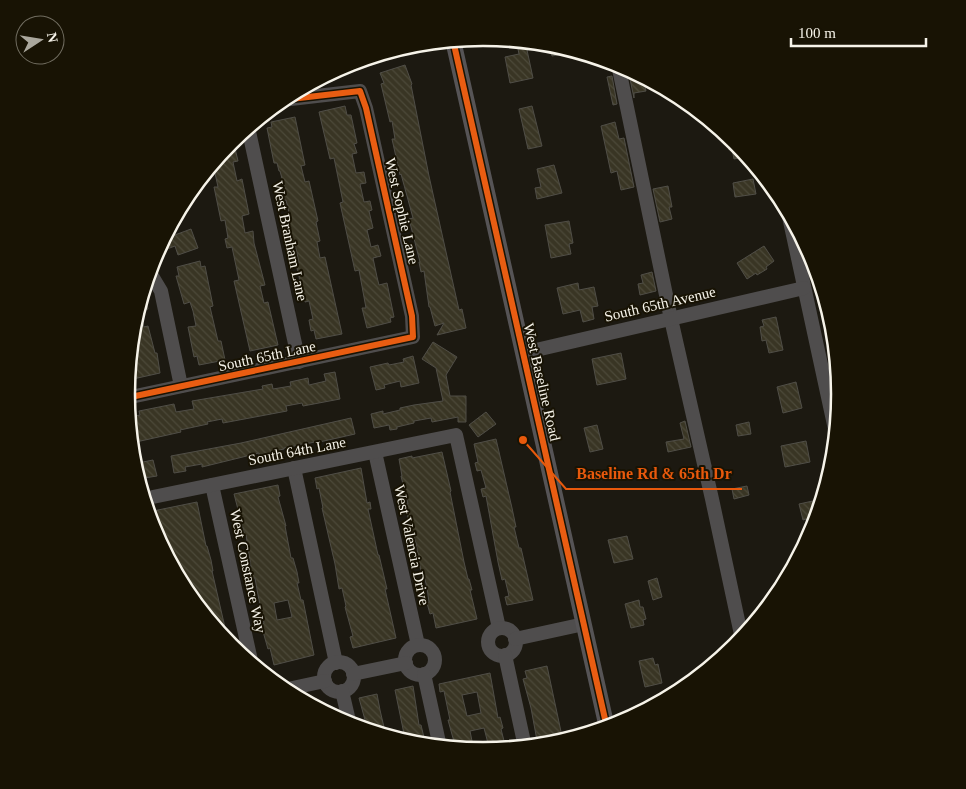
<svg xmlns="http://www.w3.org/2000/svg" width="966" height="789" font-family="'Times New Roman',serif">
  <defs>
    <pattern id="building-back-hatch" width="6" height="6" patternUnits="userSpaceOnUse" patternTransform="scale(1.25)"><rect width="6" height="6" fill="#393524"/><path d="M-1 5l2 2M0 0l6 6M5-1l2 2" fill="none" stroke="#4c4939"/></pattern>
  </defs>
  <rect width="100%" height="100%" fill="#1c1911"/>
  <!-- building -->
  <g fill="url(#building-back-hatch)" stroke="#504e47" fill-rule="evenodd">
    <polygon points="526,42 530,42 532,48 527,50 533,78 510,83 505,57 519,54 517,44"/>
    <polygon points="555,45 561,47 562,54 552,56 550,46"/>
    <polygon points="372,57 372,65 361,65 361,69 340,68"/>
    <polygon points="405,65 412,84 411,85 429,176 459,310 462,309 466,328 437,335 444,323 435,326 430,307 429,307 424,271 421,272 419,262 420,262 409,219 413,218 401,174 400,175 392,139 395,139 392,121 390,122 381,84 384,83 380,73"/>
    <polygon points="634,73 638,74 639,79 643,79 646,91 634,93 634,98 629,74"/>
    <polygon points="612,76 617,104 613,105 607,77"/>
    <polygon points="345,106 347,115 351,115 357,143 354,144 357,153 352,154 356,173 364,172 366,183 360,184 364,202 370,201 372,210 369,211 373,228 367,230 371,247 378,245 381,256 373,258 377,277 379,285 387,283 394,317 390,318 391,322 367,328 362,308 366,308 359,270 355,271 340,203 343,202 334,158 330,159 319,112"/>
    <polygon points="532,106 542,146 528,149 519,109"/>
    <polygon points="295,117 305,165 301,166 305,182 309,181 318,221 316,222 320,241 317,242 320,258 325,257 342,334 316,339 314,330 311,331 309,320 313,319 309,301 305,302 296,264 299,263 295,244 292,244 286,218 290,217 286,200 282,201 280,191 285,190 280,171 279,171 277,163 274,163 267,128 272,127 271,122"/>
    <polygon points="615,122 619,139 624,138 634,187 621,190 617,171 611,173 601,126"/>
    <polygon points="726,134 736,142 747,156 734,159 732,149 729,150"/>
    <polygon points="234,144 238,161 233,162 237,181 242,179 249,214 242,216 245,233 253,231 254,243 265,285 260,286 264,303 268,302 278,345 250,351 234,281 239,280 232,247 227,248 225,239 228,238 225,220 221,221 214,187 218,187 213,164 228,146"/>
    <polygon points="554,165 562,193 537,199 535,188 541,187 537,169"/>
    <polygon points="753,179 756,194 735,197 733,183"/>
    <polygon points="668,186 672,207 669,207 672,219 660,222 653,189"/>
    <polygon points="569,221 573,243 569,244 571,254 551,258 545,225"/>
    <polygon points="191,229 198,248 178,255 175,246 167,249 164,239"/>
    <polygon points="764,246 774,261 766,267 767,269 757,275 756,273 747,279 737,263"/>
    <polygon points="200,261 201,267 205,266 213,306 210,307 218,341 221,341 225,360 199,365 197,356 194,357 188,327 196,326 193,311 190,302 184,304 176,276 179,276 177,267"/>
    <polygon points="652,272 656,291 640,295 638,284 643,283 641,275"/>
    <polygon points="578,283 579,290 594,287 598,306 592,307 594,319 583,322 580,310 563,314 557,288"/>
    <polygon points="143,290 148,309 139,311 144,327 148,326 155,353 157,353 160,373 133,379 129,363 133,325"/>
    <polygon points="776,317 783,350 769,353 766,340 762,341 760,327 764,326 762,320"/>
    <polygon points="433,342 457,357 446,375 450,396 466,396 466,422 458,422 458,417 432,422 431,418 414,421 414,423 397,427 397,429 390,430 389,425 374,428 371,414 383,411 383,414 400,410 400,408 414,405 443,401 436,368 422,359"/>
    <polygon points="621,353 626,379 597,385 592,359"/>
    <polygon points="413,356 419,383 401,387 400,381 384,385 385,388 376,390 370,367 388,363 389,365 404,362 403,359"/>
    <polygon points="335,372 340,399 303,406 302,403 286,406 287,411 223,423 222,419 207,422 208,424 180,430 181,432 136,442 131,417 140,415 139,411 174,404 176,412 194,409 192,401 263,389 262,386 272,384 273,389 291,386 290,382 308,378 309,385 326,381 324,374"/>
    <polygon points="796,382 802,408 783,413 777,387"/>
    <polygon points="486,412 496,424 478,437 469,425"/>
    <polygon points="351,418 355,434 315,443 315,442 284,448 284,449 270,452 270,453 259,455 259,453 202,467 202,464 185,467 186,471 174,473 171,456 241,443"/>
    <polygon points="685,421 691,447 668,452 666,442 684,439 680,423"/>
    <polygon points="749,422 751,434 738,436 736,425"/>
    <polygon points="597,425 603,449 590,452 584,428"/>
    <polygon points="496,439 512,508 516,527 514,527 519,548 521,548 533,600 507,605 505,597 509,596 505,579 502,580 498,562 486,496 483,497 481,489 486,488 481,470 477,471 475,463 478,462 474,444"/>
    <polygon points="806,441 810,462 785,467 781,446"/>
    <polygon points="442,452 451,491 450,492 464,562 468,579 469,579 472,590 470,590 477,619 436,628 433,613 430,614 427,603 429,602 427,588 423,571 421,572 416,543 408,518 406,504 408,504 401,476 402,476 399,459 412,456 412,458"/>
    <polygon points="153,460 157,476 138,479 133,464"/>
    <polygon points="361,468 367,503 370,502 371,509 368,509 378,555 379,555 387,589 385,589 396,638 353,648 350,637 353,636 345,607 346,606 342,588 339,589 335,564 322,508 323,508 319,488 317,489 315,478"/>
    <path d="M278 485 280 496 278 497 286 526H285L291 558H293L297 572 299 583H297L301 600H303L314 655 274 665 270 648 268 649 264 635 262 624 264 623 258 595 255 578H252L250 567H251L246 535 245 536 234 494ZM288 600 292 617 277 620 274 603Z"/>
    <polygon points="747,486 749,495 734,499 732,489"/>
    <polygon points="822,499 814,526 808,527 806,519 803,520 799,504"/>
    <polygon points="197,502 206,546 207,546 211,560 213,571 212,571 229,645 186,593 162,547 156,527 153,511"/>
    <polygon points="627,536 633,559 614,563 608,540"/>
    <polygon points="657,578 662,597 653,600 648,581"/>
    <polygon points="639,600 640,607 643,607 646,619 643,620 644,625 631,628 625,604"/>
    <polygon points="653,658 655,665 658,664 662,683 645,687 639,661"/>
    <polygon points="547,666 563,741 538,746 531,708 523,679 527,678 525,671"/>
    <path d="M490 673 498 718 500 717 503 728 501 729 506 749 490 751 484 728 470 731 474 751 456 749 448 720H450L444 691 440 692 439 684ZM477 692 481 713 467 716 462 695Z"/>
    <polygon points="413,686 419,725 421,725 426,746 406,742 403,729 395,690"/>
    <polygon points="377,694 380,710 386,736 368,731 359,698"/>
  </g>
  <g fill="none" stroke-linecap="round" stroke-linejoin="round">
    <!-- minor -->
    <g stroke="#4f4d4d" stroke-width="14">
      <polyline points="618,64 671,319 712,499 742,639"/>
      <polyline points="248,127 299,362"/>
      <polyline points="788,212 836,434"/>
      <polyline points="149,271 161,291 181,386"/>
      <polyline points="523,353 804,288"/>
      <polyline points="126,398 413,337 412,316 366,108 360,91 282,100"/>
      <polyline points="375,452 418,645"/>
      <polyline points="294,468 336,663"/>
      <polyline points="212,485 252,665"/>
      <polyline points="143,499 456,435 499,628"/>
      <circle cx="502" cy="642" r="14"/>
      <polyline points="515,639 584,624"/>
      <circle cx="420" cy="660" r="15"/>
      <polyline points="505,655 525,747"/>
      <circle cx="339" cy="677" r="15"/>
      <polyline points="353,674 406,663"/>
      <polyline points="424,674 440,747"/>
      <polyline points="283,690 325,681"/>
      <polyline points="342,691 350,725"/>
    </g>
    <!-- major -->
    <polyline stroke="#565456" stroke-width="16" points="453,40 607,728"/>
    <defs>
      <g id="cycleway">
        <polyline points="453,40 607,728"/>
        <polyline points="126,398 413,337 412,316 366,108 360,91 282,100"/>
      </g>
    </defs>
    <!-- cycleway casing -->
    <use href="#cycleway" stroke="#181304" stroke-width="9"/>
    <!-- cycleway -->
    <use href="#cycleway" stroke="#e95d12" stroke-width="6"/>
  </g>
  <g text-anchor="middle" stroke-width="4" stroke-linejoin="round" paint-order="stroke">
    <!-- street labels -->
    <g font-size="15" fill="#f6f3e9" stroke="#181304">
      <text transform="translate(402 211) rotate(77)" y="5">West Sophie Lane</text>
      <text transform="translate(290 241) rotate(78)" y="5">West Branham Lane</text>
      <text transform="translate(660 304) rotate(-13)" y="5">South 65th Avenue</text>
      <text transform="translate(267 356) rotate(-12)" y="5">South 65th Lane</text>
      <text transform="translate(542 382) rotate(77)" y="5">West Baseline Road</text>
      <text transform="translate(297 451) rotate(-11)" y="5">South 64th Lane</text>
      <text transform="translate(412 545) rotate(78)" y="5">West Valencia Drive</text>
      <text transform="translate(248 571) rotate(78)" y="5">West Constance Way</text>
    </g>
  </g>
  <!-- crop -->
  <path d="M0 0H966V789H0ZM135 394a348 348 0 1 1 696 0a348 348 0 1 1-696 0Z" fill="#181304" fill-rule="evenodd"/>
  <path fill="none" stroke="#f6f3e9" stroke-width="2.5" d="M135 394a348 348 0 1 1 696 0a348 348 0 1 1-696 0Z"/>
  <!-- callouts -->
  <path fill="none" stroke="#e8590c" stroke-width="2" d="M523 440L566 489H742"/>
  <circle fill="#e8590c" stroke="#181304" stroke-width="2" cx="523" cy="440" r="5"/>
  <g font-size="16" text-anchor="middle" font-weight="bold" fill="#e8590c" stroke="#181304" stroke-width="4" stroke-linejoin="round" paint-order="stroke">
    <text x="654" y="479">Baseline Rd &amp; 65th Dr</text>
  </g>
  <!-- north arrow -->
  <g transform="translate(40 40) rotate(78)"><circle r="24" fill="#181304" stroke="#716d60"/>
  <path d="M0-4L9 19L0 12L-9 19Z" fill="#aaa79d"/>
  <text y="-8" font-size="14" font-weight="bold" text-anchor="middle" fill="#f6f3e9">N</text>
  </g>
  <!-- scale -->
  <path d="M791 38v8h135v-8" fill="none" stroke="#f6f3e9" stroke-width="2.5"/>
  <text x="798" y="38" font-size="15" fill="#f6f3e9" stroke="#181304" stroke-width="4" paint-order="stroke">100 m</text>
</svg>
